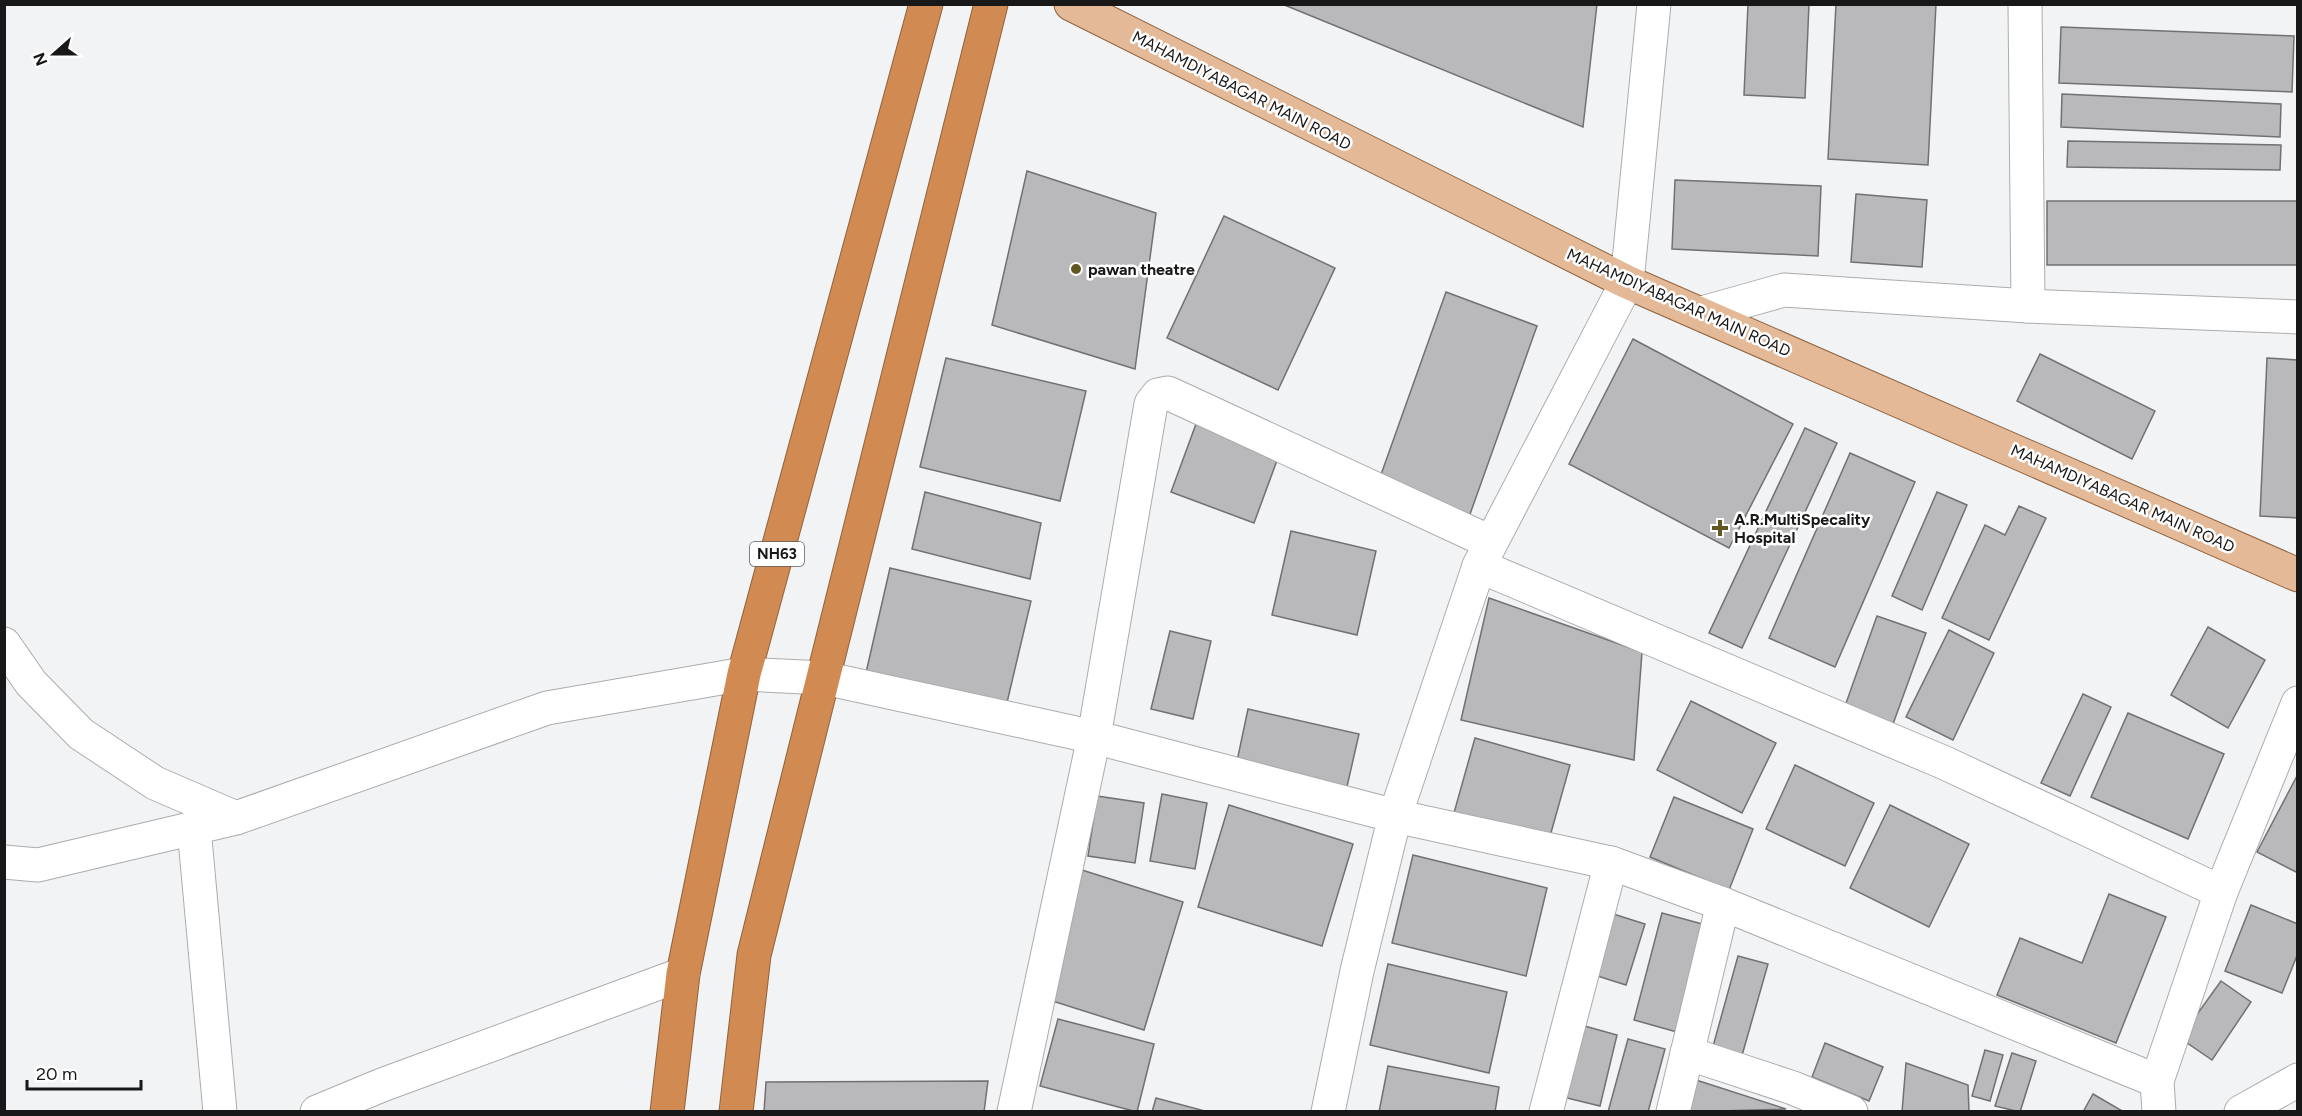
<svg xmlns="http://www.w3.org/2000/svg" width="2302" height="1116" font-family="Figtree,sans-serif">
  <rect width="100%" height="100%" fill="#f1f3f5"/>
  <!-- building -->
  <g fill="#b9b9bc" stroke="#717174" stroke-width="1.5">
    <polygon points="1282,4 1597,4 1583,127"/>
    <polygon points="1748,4 1809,4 1805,98 1744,95"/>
    <polygon points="1836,4 1936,4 1928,165 1828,159"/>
    <polygon points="2061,27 2294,36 2292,92 2059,83"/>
    <polygon points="2062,94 2281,104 2280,137 2061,127"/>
    <polygon points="2068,141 2281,145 2280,170 2067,167"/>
    <polygon points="1027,171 1156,213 1135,369 992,325"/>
    <polygon points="1675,180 1821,186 1818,256 1672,249"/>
    <polygon points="1856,194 1927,200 1922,267 1851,262"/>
    <rect x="2047" y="201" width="251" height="64"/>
    <polygon points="1224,216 1335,268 1278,390 1167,338"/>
    <polygon points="1446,292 1537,326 1469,517 1378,483"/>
    <polygon points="1633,339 1793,424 1729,548 1569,464"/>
    <polygon points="2040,354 2155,411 2132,459 2017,401"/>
    <polygon points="946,358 1086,391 1060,501 920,467"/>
    <polygon points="2267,358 2298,360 2298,518 2260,516"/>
    <polygon points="1196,424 1279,455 1254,523 1171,492"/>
    <polygon points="1805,428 1837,443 1742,648 1709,633"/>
    <polygon points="1850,453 1915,482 1835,667 1769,638"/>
    <polygon points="925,492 1041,523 1030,579 912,549"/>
    <polygon points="1937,492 1967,505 1922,610 1892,596"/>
    <polygon points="2019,506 2046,518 1989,640 1942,618 1985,525 2005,535"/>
    <polygon points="1291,531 1376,551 1357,635 1272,615"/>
    <polygon points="890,568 1031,601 1005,711 865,677"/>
    <polygon points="1489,598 1642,652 1634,760 1461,720"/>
    <polygon points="1877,616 1926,633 1893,724 1845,706"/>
    <polygon points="2208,627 2265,660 2228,728 2171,695"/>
    <polygon points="1949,630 1994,653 1953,740 1906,717"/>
    <polygon points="1170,631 1211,641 1193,719 1151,709"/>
    <polygon points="2083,694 2111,707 2070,796 2041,783"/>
    <polygon points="1691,701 1776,743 1742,813 1657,770"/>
    <polygon points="1248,709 1359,734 1346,791 1236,766"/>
    <polygon points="2128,713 2224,754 2188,839 2091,797"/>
    <polygon points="1475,738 1570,765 1547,847 1452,820"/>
    <polygon points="1795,765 1874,803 1845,866 1766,829"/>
    <polygon points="2298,774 2298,873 2257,852"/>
    <polygon points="1162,794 1207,803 1195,869 1150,861"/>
    <polygon points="1097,796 1144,803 1135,863 1088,856"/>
    <polygon points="1674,797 1753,829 1729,890 1650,857"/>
    <polygon points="1229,805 1353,844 1322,946 1198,907"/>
    <polygon points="1890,805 1969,844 1929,927 1850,888"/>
    <polygon points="1413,855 1547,888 1526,976 1392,943"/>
    <polygon points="1082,870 1183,902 1144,1030 1043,998"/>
    <polygon points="2109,894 2166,917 2116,1043 1997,995 2020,938 2082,963"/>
    <polygon points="2251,905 2298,924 2298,953 2282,993 2225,971"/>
    <polygon points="1607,912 1645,924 1626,985 1588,973"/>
    <polygon points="1662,913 1706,925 1677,1032 1634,1020"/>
    <polygon points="1738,956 1768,964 1741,1059 1712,1050"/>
    <polygon points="1388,964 1507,992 1489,1073 1370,1045"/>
    <polygon points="2221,981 2251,1002 2212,1060 2180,1038"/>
    <polygon points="1058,1019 1154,1044 1137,1112 1040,1086"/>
    <polygon points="1581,1025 1617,1035 1600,1106 1563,1097"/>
    <polygon points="1628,1039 1665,1049 1648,1112 1608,1112"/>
    <polygon points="1825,1043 1883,1067 1869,1101 1812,1077"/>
    <polygon points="1985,1050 2003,1055 1990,1101 1972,1096"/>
    <polygon points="2012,1053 2036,1061 2020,1112 1995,1106"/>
    <polygon points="1906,1063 1968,1085 1969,1112 1902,1112"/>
    <polygon points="1388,1066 1499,1087 1495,1112 1379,1112"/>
    <polygon points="1693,1079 1786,1109 1683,1112"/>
    <polygon points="988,1081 984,1112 764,1112 766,1082"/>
    <polygon points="2093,1094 2124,1112 2083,1112"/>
    <polygon points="1156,1098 1205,1111 1205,1112 1152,1112"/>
  </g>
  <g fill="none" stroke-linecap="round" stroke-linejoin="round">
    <defs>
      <g id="street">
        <polyline points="2025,4 2028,306"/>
        <polyline points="1702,313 1784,290 2028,306 2298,317"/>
        <polyline points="1479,566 1945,763 2221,892"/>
        <polyline points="4,644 31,683 81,734 155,783 236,818"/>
        <polyline points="194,828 220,1112"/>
        <polyline points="4,862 38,865 236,818 547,708 744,674 824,678 1094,737 1395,816 1611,863 1723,904 2157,1081"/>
        <polyline points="1687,1053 1793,1088 1851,1112"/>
        <polyline points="317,1112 382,1085 683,974"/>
        <polyline points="1014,1112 1094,737 1151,404 1158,395 1168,393 1490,542"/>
        <polyline points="1328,1112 1357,971 1395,816 1479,566 1627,282 1654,4"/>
        <polyline points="1546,1112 1611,863"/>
        <polyline points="1673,1112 1723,904"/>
        <polyline points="2159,1112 2157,1081 2221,892 2298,703"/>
        <polyline points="2241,1112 2298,1080"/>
      </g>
      <polyline id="primary" points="1071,4 1627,282 2298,575"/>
      <g id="highway">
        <polyline points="667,1112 683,974 744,674 926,4"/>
        <polyline points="736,1112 754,955 991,4"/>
      </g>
    </defs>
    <!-- street casing -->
    <use href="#street" stroke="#abacae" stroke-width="35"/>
    <!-- primary casing -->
    <use href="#primary" stroke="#90623d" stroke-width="35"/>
    <!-- highway casing -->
    <use href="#highway" stroke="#90623d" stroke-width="35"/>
    <!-- street -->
    <use href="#street" stroke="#fff" stroke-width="33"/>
    <!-- primary -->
    <use href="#primary" stroke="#e3b997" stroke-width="33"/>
    <!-- highway -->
    <use href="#highway" stroke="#d18a51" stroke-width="33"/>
  </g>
  <!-- markers -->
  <g fill="#605723" stroke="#fff" stroke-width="2">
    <circle cx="1076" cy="269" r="6"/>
    <path d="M1717 519h6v6h6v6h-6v6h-6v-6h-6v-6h6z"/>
  </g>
  <g text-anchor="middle" stroke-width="5" stroke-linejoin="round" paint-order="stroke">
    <!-- shield labels -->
    <rect fill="#fff" stroke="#5d5d5e" stroke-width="1.5" x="750" y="542" width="54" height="24" rx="4.5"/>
    <g font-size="15" font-weight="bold" fill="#181819">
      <text x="777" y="559">NH63</text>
    </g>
    <!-- street labels -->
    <g font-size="16" fill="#181819" stroke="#fff">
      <text transform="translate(1242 90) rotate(27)" y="6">MAHAMDIYABAGAR MAIN ROAD</text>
      <text transform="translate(1679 302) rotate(24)" y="6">MAHAMDIYABAGAR MAIN ROAD</text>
      <text transform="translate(2123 498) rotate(24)" y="6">MAHAMDIYABAGAR MAIN ROAD</text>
    </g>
    <!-- poi labels -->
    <g font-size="16" font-weight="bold" fill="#181819" stroke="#fff" text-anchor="start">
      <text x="1088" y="275">pawan theatre</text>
      <text x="1734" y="525">A.R.MultiSpecality<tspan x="1734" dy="18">Hospital</tspan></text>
    </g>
  </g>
  <!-- border -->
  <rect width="2302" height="1116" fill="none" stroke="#181819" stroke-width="12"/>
  <!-- north arrow -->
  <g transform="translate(54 54) rotate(249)" stroke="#ffffff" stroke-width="4.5" paint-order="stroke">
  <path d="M0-4.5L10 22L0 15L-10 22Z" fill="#181819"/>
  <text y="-9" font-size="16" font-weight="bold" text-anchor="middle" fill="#181819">N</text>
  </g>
  <!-- scale -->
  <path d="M27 1080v9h114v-9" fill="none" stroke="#181819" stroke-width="3"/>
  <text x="36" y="1080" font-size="18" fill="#181819" stroke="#ffffff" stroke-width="4.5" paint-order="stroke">20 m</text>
</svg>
